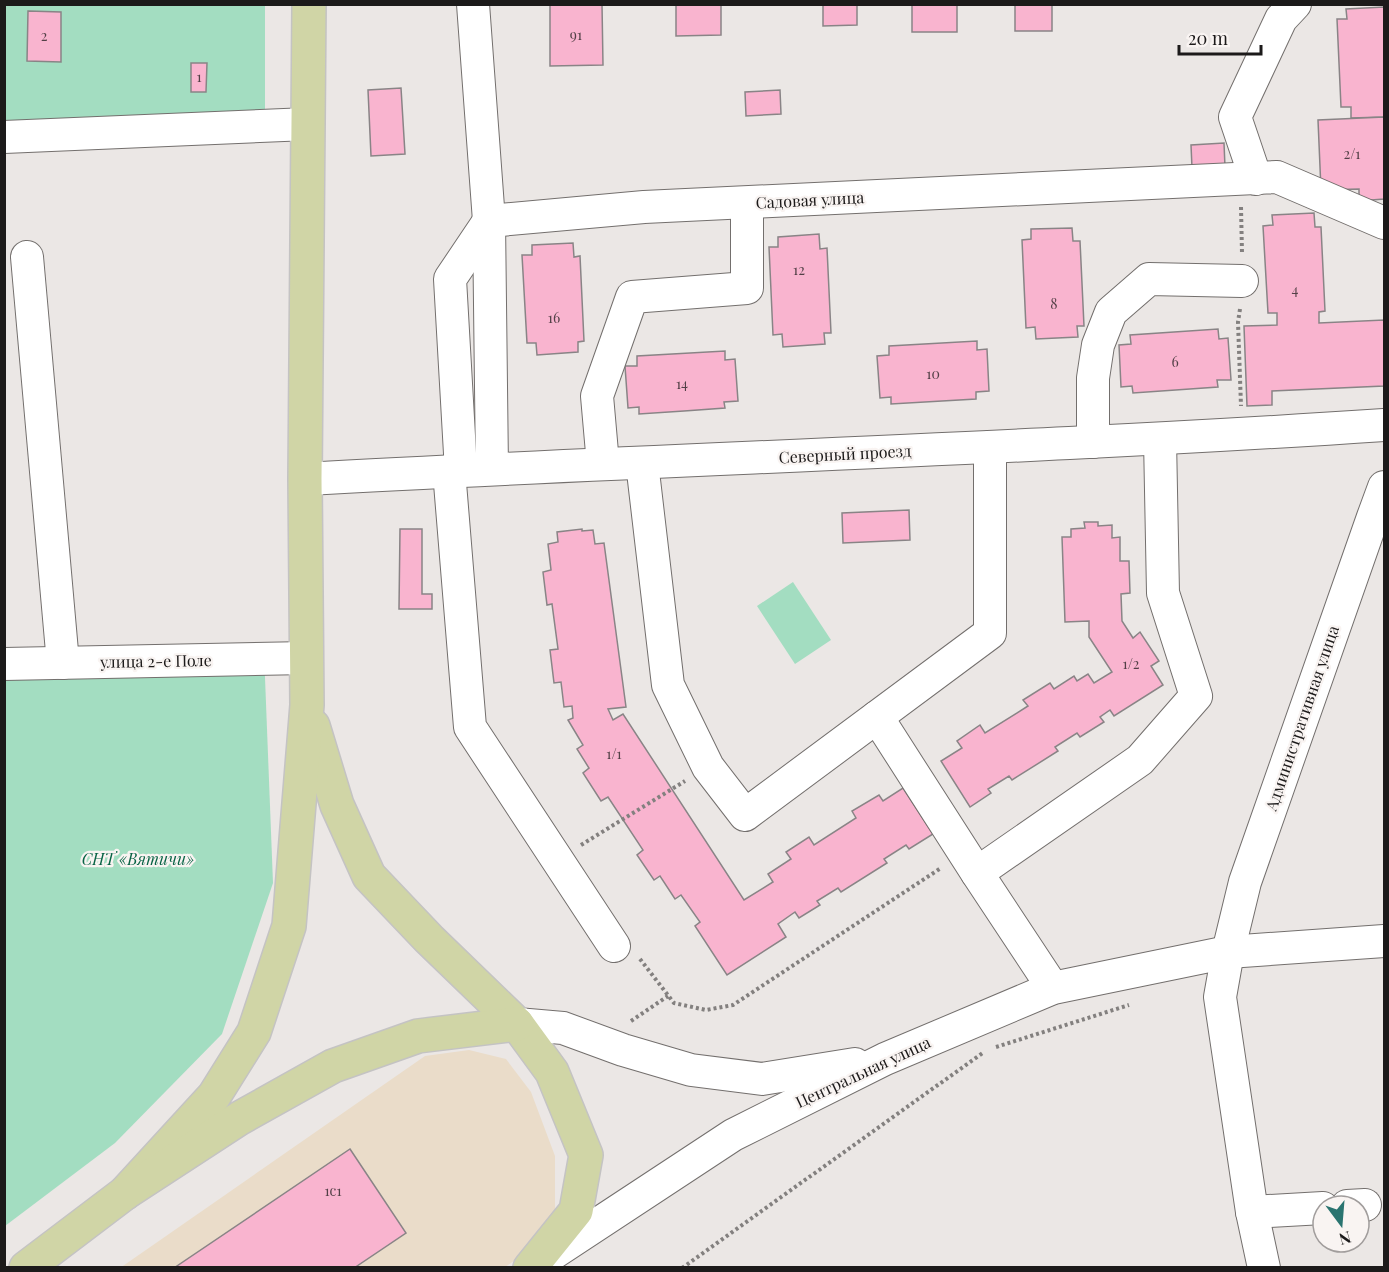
<svg xmlns="http://www.w3.org/2000/svg" width="1389" height="1272" font-family="'Playfair Display',serif">
  <rect width="100%" height="100%" fill="#ebe7e5"/>
  <!-- commercial -->
  <polygon fill="#eadcc9" points="469,1050 506,1059 531,1092 555,1156 555,1213 520,1257 505,1267 120,1268 425,1056"/>
  <!-- green -->
  <g fill="#a3ddc1">
    <polygon points="4,5 265,5 265,111 5,123"/>
    <polygon points="793,582 831,640 795,664 757,606"/>
    <polygon points="5,652 264,652 273,883 222,1034 115,1143 5,1226"/>
  </g>
  <!-- building -->
  <g fill="#f9b4cf" stroke="#898486" stroke-width="1.5">
    <polygon points="550,4 602,4 603,65 550,66"/>
    <polygon points="676,4 721,4 721,35 676,36"/>
    <polygon points="823,4 857,4 857,25 823,26"/>
    <rect x="912" y="4" width="45" height="28"/>
    <rect x="1015" y="4" width="37" height="27"/>
    <polygon points="1384,7 1384,117 1351,118 1351,107 1341,107 1337,19 1347,19 1346,9"/>
    <polygon points="28,11 61,12 61,62 27,61"/>
    <polygon points="191,63 207,63 206,92 191,92"/>
    <polygon points="401,88 405,154 371,156 368,90"/>
    <polygon points="780,90 781,114 746,116 745,92"/>
    <polygon points="1384,117 1384,199 1359,201 1359,189 1321,190 1318,120"/>
    <polygon points="1224,143 1225,167 1192,168 1191,145"/>
    <polygon points="1314,213 1315,227 1321,227 1325,311 1319,312 1319,323 1384,320 1384,386 1272,391 1272,405 1247,406 1244,326 1277,325 1277,313 1268,313 1263,226 1273,225 1272,215"/>
    <polygon points="1072,228 1073,241 1080,241 1084,326 1077,326 1078,337 1036,339 1035,327 1026,328 1022,240 1031,239 1031,229"/>
    <polygon points="819,234 820,249 827,248 831,333 824,333 825,344 783,347 782,334 773,335 769,247 778,247 778,237"/>
    <polygon points="573,243 574,257 580,256 584,341 578,342 578,352 537,355 536,343 527,343 522,255 532,255 532,245"/>
    <polygon points="1218,329 1219,339 1228,338 1231,380 1217,380 1218,387 1133,393 1132,386 1121,387 1119,345 1131,344 1130,335"/>
    <polygon points="977,341 977,350 987,349 989,391 976,392 976,399 891,404 891,397 880,398 877,356 889,355 889,346"/>
    <polygon points="725,351 725,360 735,359 738,401 724,402 725,408 684,411 639,414 639,407 628,408 625,366 637,366 637,356"/>
    <polygon points="909,510 910,540 843,543 842,513"/>
    <polygon points="1084,522 1098,522 1098,526 1112,525 1112,538 1120,537 1120,561 1129,561 1130,593 1121,594 1122,621 1133,638 1140,632 1159,661 1151,666 1163,685 1114,716 1110,710 1100,717 1104,722 1080,737 1077,733 1055,747 1058,751 1012,780 1009,776 988,789 991,793 970,807 941,761 962,748 957,741 980,725 985,733 1028,706 1023,700 1050,683 1054,689 1074,676 1077,681 1088,674 1094,683 1112,672 1089,637 1089,621 1065,622 1062,537 1071,537 1071,529 1085,528"/>
    <polygon points="400,529 422,529 422,594 432,594 432,609 399,609"/>
    <polygon points="582,529 582,531 593,530 595,544 604,543 626,707 608,709 613,720 623,714 744,900 773,882 768,874 791,859 786,852 809,837 814,845 856,818 852,811 879,795 883,801 903,788 933,834 909,849 906,845 884,859 887,863 841,892 838,888 817,901 820,905 799,918 795,912 778,924 786,937 727,975 695,926 700,922 681,895 675,899 660,876 654,880 637,855 643,850 608,797 601,801 583,773 589,768 577,749 583,745 568,720 573,718 572,706 564,707 561,682 554,683 550,650 558,649 552,604 547,605 543,572 551,570 548,544 558,542 557,532"/>
    <polygon points="350,1149 406,1233 354,1268 174,1268"/>
  </g>
  <g fill="none" stroke-linecap="round" stroke-linejoin="round">
    <defs>
      <g id="minor">
        <polyline points="473,4 489,221 492,469"/>
        <polyline points="4,137 308,124"/>
        <polyline points="1256,179 1235,117 1281,19 1295,4"/>
        <polyline points="27,257 63,663"/>
        <polyline points="1093,442 1093,378 1098,345 1111,312 1149,279 1242,281"/>
        <polyline points="642,463 668,685 708,767 745,815 990,633 990,447"/>
        <polyline points="603,464 597,396 632,297 747,288 747,203"/>
        <polyline points="449,471 470,727 614,946"/>
        <polyline points="461,471 450,279 489,221 644,207 1277,177 1384,223"/>
        <path d="M305 479C665 459 1025 449 1384 425"/>
        <polyline points="4,664 307,658"/>
        <polyline points="877,717 977,873 1053,988"/>
        <polyline points="977,873 1140,760 1196,696 1163,593 1160,439"/>
        <polyline points="517,1024 563,1028 623,1050 691,1070 762,1079 855,1064"/>
        <polyline points="1347,1206 1365,1205"/>
        <polyline points="1252,1212 1323,1208"/>
        <polyline points="537,1264 733,1135 885,1059 1053,988 1228,952 1384,941"/>
        <polyline points="1264,1268 1252,1212 1220,997 1228,952 1245,882 1373,517 1384,487"/>
      </g>
      <g id="major">
        <polyline points="313,726 337,805 369,876 429,939 517,1024 552,1072 586,1155 576,1211 530,1268"/>
        <polyline points="125,1193 214,1096 254,1032 289,926 307,705 305,479 309,4"/>
        <polyline points="26,1268 125,1193 240,1118 333,1066 418,1036 517,1024"/>
      </g>
    </defs>
    <!-- minor casing -->
    <use href="#minor" stroke="#736f6d" stroke-width="34"/>
    <!-- major casing -->
    <use href="#major" stroke="#c4c3c3" stroke-width="36"/>
    <!-- path -->
    <g stroke="#83807f" stroke-width="4" stroke-dasharray="3 3" stroke-linecap="butt">
      <polyline points="1241,207 1242,253"/>
      <polyline points="1240,309 1238,322 1241,406"/>
      <polyline points="581,845 685,781"/>
      <polyline points="640,959 674,1003 706,1010 733,1005 941,868"/>
      <polyline points="631,1021 668,996"/>
      <polyline points="996,1047 1129,1005"/>
      <polyline points="682,1268 984,1052"/>
    </g>
    <!-- minor -->
    <use href="#minor" stroke="#fff" stroke-width="32"/>
    <!-- major -->
    <use href="#major" stroke="#d0d5a6" stroke-width="33"/>
  </g>
  <g text-anchor="middle" stroke-width="4.5" stroke-linejoin="round" paint-order="stroke">
    <!-- number labels -->
    <g font-size="14" fill="#534047">
      <text x="576" y="40">91</text>
      <text x="44" y="41">2</text>
      <text x="199" y="82">1</text>
      <text x="1352" y="159">2/1</text>
      <text x="799" y="275">12</text>
      <text x="1295" y="295">4</text>
      <text x="1054" y="309">8</text>
      <text x="554" y="323">16</text>
      <text x="1175" y="367">6</text>
      <text x="933" y="379">10</text>
      <text x="682" y="389">14</text>
      <text x="1131" y="669">1/2</text>
      <text x="614" y="759">1/1</text>
      <text x="333" y="1196">1с1</text>
    </g>
    <!-- street labels -->
    <g font-size="16" fill="#1c1a1a" stroke="#f9f4f2">
      <text transform="translate(810 200) rotate(-3)" y="6">Садовая улица</text>
      <text transform="translate(845 454) rotate(-3)" y="6">Северный проезд</text>
      <text transform="translate(156 661) rotate(-1)" y="6">улица 2-е Поле</text>
      <text transform="translate(1302 718) rotate(-71)" y="6">Административная улица</text>
      <text transform="translate(863 1072) rotate(-25)" y="6">Центральная улица</text>
    </g>
    <!-- park labels -->
    <g font-size="16" font-style="italic" fill="#086345" stroke="#f9f4f2">
      <text x="138" y="865">СНТ «Вятичи»</text>
    </g>
  </g>
  <!-- border -->
  <rect width="1389" height="1272" fill="none" stroke="#1c1a1a" stroke-width="12"/>
  <!-- north arrow -->
  <g transform="translate(1341 1224) rotate(164)"><circle r="28" fill="#f9f4f2" stroke="#a19d9c" stroke-width="1.5"/>
  <path d="M0-4.5L10 22L0 15L-10 22Z" fill="#2a7470"/>
  <text y="-9" font-size="16" font-weight="bold" text-anchor="middle" fill="#1c1a1a">N</text>
  </g>
  <!-- scale -->
  <path d="M1179 45v9h82v-9" fill="none" stroke="#1c1a1a" stroke-width="3"/>
  <text x="1188" y="45" font-size="18" fill="#1c1a1a" stroke="#f9f4f2" stroke-width="4.5" paint-order="stroke">20 m</text>
</svg>
